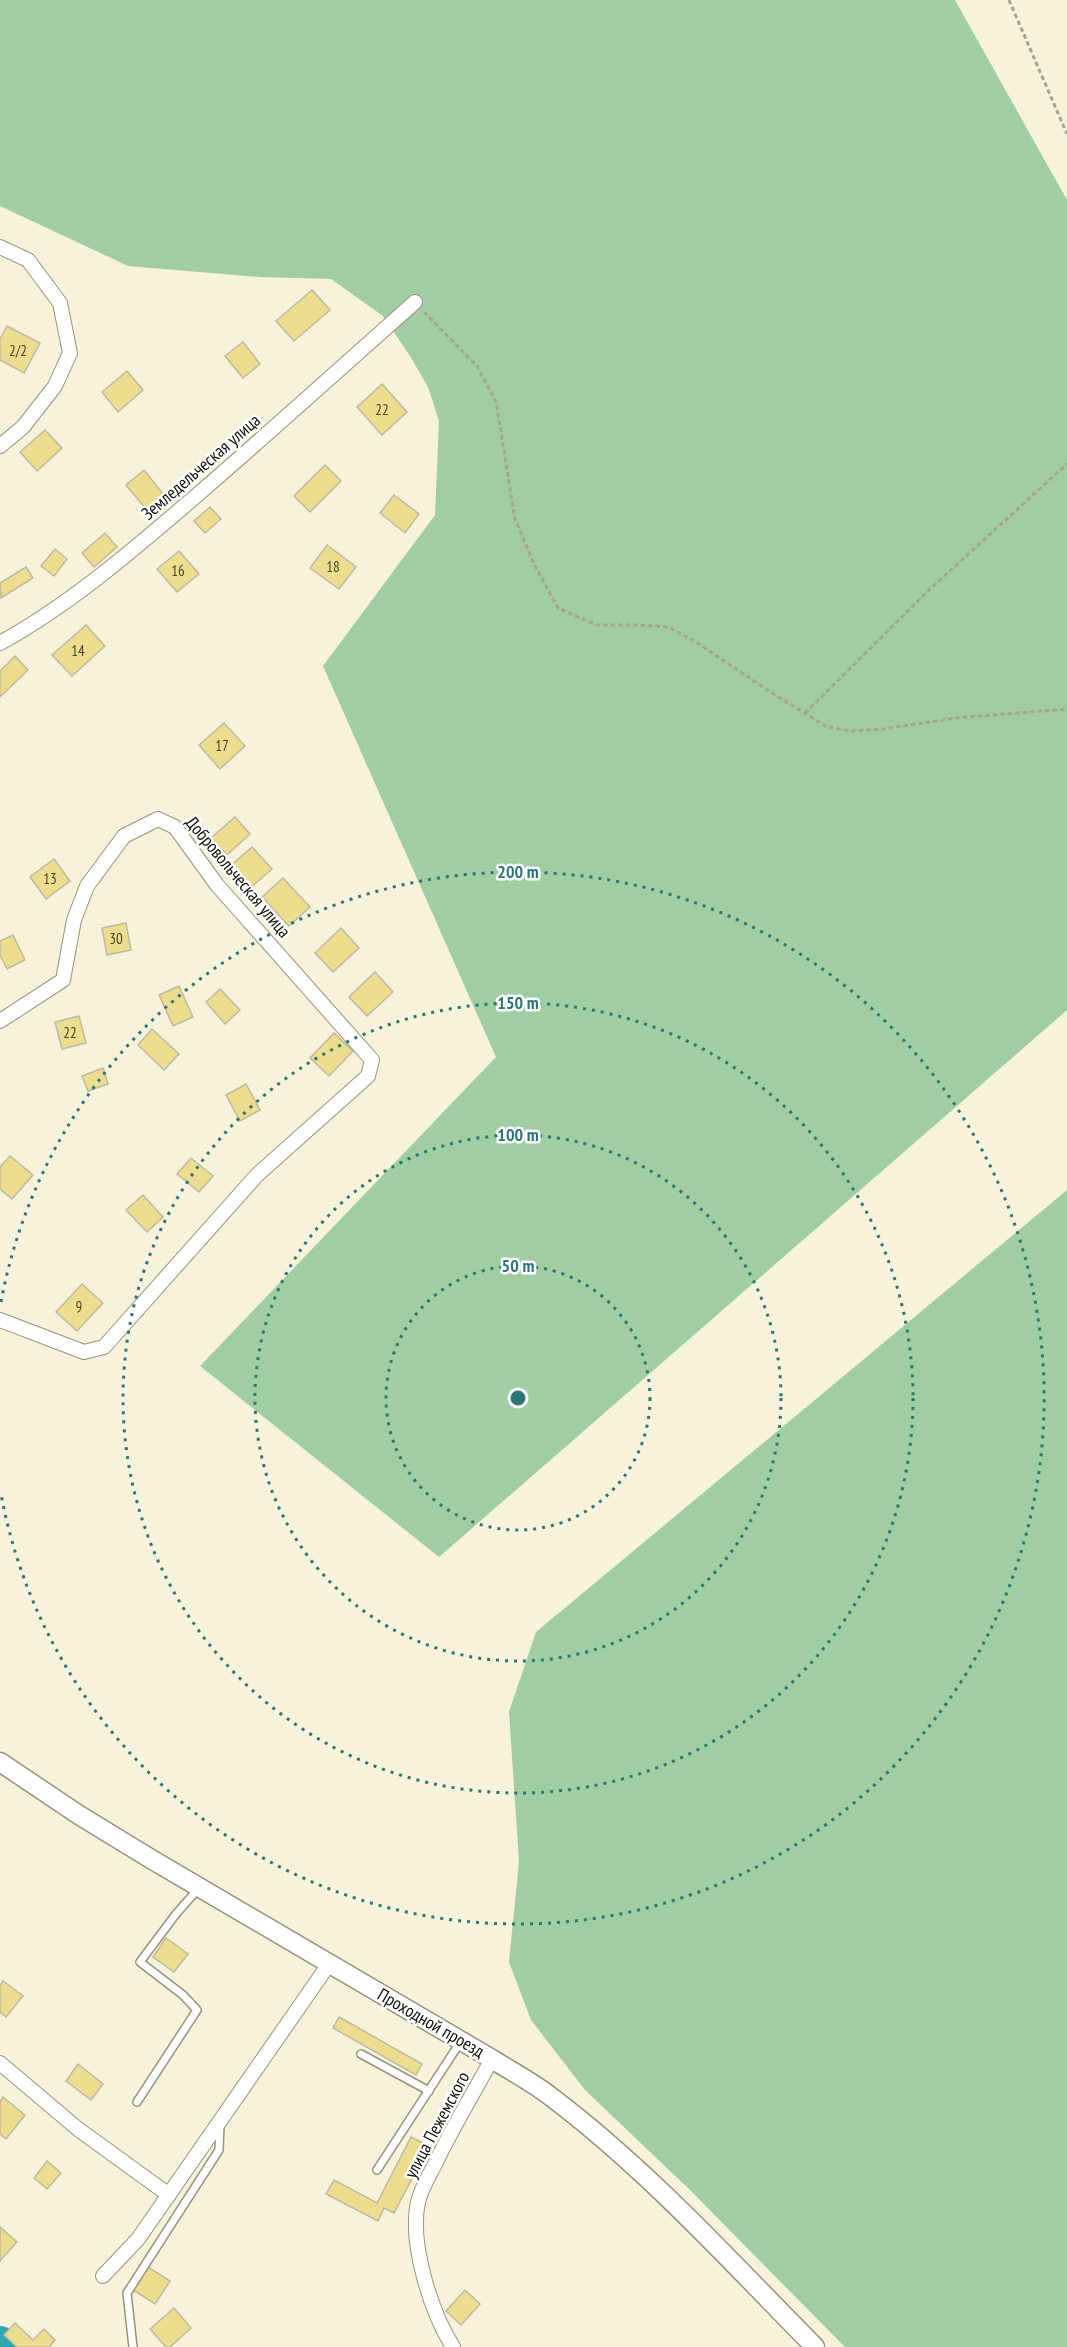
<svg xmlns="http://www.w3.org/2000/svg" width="1067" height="2347" font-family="'PT Sans Narrow',sans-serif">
  <rect width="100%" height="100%" fill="#f7f3db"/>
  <!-- green -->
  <g fill="#a0cda2">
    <polygon points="0,0 955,0 1067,200 1067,1010 439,1557 200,1366 496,1057 323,666 435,515 439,421 428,387 410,356 383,316 331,279 260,277 128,266 0,206"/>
    <polygon points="1067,1190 1067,2347 845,2347 689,2189 585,2090 531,2020 509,1962 519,1861 509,1712 536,1632"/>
  </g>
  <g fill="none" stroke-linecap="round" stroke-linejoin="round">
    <!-- river -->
    <polyline stroke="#32a6af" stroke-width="32" points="0,2342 4,2347"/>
  </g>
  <!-- building -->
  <g fill="#eddd8e" stroke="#bdb9a2" stroke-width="1.5">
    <polygon points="312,290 330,310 294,341 276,321"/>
    <polygon points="7,326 40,343 24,373 0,360 0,339"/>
    <polygon points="243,342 260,364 243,378 225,356"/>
    <polygon points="127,371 143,390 118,412 102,392"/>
    <polygon points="382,384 407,412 382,435 357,407"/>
    <polygon points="45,430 62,448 37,471 20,452"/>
    <polygon points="325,465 341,481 310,512 294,496"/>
    <polygon points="144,470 164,495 146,509 126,485"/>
    <polygon points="394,495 419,514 405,533 380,513"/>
    <polygon points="210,507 221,519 205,533 194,521"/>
    <polygon points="105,533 117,547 94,567 82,553"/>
    <polygon points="327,545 356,567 339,589 310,568"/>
    <polygon points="55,549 67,559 54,576 41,566"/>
    <polygon points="179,551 199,574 177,592 157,569"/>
    <polygon points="26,567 33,578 1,598 0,583"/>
    <polygon points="86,625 105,646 72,676 52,655"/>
    <polygon points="15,656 28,670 0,697 0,671"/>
    <polygon points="224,723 245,746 220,769 199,745"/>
    <polygon points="235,817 250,834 227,855 211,838"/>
    <polygon points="252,847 272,869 249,889 229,867"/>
    <polygon points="54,859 70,881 46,899 30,877"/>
    <polygon points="283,878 310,907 289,926 262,897"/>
    <polygon points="126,923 131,950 107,955 102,928"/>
    <polygon points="341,928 359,948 333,972 315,953"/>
    <polygon points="13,935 25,960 7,969 0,955 0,941"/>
    <polygon points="375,972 393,992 367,1016 349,997"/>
    <polygon points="179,986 193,1017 173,1026 159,995"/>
    <polygon points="220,989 240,1010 225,1024 206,1002"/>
    <polygon points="79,1016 86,1043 62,1049 55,1022"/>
    <polygon points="152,1029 179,1054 164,1070 138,1045"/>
    <polygon points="334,1033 353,1051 329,1076 310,1058"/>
    <polygon points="103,1068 108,1084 88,1091 82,1076"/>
    <polygon points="246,1084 260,1110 240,1121 226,1095"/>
    <polygon points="10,1156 33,1175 12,1199 0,1189 0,1167"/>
    <polygon points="191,1158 213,1176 199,1192 177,1174"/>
    <polygon points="143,1195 163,1217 147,1232 126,1210"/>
    <polygon points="82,1284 103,1303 77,1331 56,1312"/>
    <polygon points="166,1938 188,1954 174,1972 153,1957"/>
    <polygon points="3,1981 23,1996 6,2017 0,2012 0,1986"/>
    <polygon points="339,2017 422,2064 416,2075 333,2028"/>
    <polygon points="78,2064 103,2084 91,2100 66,2081"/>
    <polygon points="3,2097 25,2115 6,2139 0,2134 0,2102"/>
    <polygon points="411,2137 429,2146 394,2213 384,2208 378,2221 326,2194 334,2180 377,2203"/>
    <polygon points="47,2161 61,2173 47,2189 34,2178"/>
    <polygon points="0,2227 17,2242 0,2261"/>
    <polygon points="148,2267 170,2281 155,2304 133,2290"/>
    <polygon points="465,2290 480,2304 461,2325 446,2311"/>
    <polygon points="174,2308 191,2328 170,2347 166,2347 150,2329"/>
    <polygon points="15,2323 33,2340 44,2329 55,2340 49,2347 17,2347 4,2335"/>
  </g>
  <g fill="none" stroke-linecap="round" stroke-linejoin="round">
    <defs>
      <g id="service">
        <polyline points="361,2054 429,2091"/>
        <polyline points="137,2102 197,2010 183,1995 140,1962 176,1914 198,1889"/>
        <polyline points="377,2170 461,2041"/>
        <polyline points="133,2347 127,2293 219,2150 220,2124"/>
      </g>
      <g id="minor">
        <polyline points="0,247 28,260 60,303 70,353 55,386 23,427 0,446"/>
        <path d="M0 643C71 604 134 549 196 496 270 432 342 367 415 302"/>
        <polyline points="0,1021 63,980 74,920 87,886 124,836 158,819 175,827 217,885 372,1060 368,1076 257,1175 104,1347 84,1352 0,1320"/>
        <polyline points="0,2063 78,2129 169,2195"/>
        <polyline points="103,2276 138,2239 329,1964"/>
        <path d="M453 2347C431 2312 409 2243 418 2202 421 2189 429 2176 435 2164 452 2128 473 2094 492 2059"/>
      </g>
      <path id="tertiary" d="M0 1762 79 1815 151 1859 492 2059C511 2071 532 2082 550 2096 647 2169 730 2261 815 2347"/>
    </defs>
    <!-- service casing -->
    <use href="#service" stroke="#97927c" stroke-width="10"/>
    <!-- minor casing -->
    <use href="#minor" stroke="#97927c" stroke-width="16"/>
    <!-- tertiary casing -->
    <use href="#tertiary" stroke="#97927c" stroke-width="21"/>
    <!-- path -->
    <g stroke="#a6a390" stroke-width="3" stroke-dasharray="4.5 3" stroke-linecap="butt">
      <polyline points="1009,0 1067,134"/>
      <polyline points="424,312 477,366 496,402 515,519 534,564 558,608 597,625 638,625 668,627 696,642 769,691 827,727 852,731 884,729 955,718 1067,709"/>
      <polyline points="805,713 930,589 1067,464"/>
    </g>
    <!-- service -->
    <use href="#service" stroke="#fff" stroke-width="7"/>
    <!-- minor -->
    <use href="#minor" stroke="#fff" stroke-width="14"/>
    <!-- tertiary -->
    <use href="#tertiary" stroke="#fff" stroke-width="18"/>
  </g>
  <!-- distance rings -->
  <g fill="none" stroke="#2c7677" stroke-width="3" stroke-dasharray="3 6">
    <circle cx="518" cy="1398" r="132"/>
    <circle cx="518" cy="1398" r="263"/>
    <circle cx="518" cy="1398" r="395"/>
    <path d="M1 1302A526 526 0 1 1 1 1494"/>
  </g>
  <g text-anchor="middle" stroke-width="5" stroke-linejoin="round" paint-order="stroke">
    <!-- number labels -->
    <g font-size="15" fill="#49442a">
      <text x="18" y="356">2/2</text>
      <text x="382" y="415">22</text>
      <text x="333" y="572">18</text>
      <text x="178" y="576">16</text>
      <text x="78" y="656">14</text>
      <text x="222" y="751">17</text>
      <text x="50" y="884">13</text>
      <text x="116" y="944">30</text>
      <text x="70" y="1038">22</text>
      <text x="79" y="1312">9</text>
    </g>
    <!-- street labels -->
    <g font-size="18" fill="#121109" stroke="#fff">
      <text transform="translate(201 467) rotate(-41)" y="6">Земледельческая улица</text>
      <text transform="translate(238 877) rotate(50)" y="6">Добровольческая улица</text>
      <text transform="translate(431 2023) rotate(30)" y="6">Проходной проезд</text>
      <text transform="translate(437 2125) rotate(-62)" y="6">улица Пежемского</text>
    </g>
  </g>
  <circle cx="518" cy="1398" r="9" fill="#2c7677" stroke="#fff" stroke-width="3"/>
  <g font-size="18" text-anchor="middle" font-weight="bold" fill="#2c7677" stroke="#fff" stroke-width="5" stroke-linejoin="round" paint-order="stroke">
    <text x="518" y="878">200 m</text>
    <text x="518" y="1009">150 m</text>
    <text x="518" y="1141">100 m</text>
    <text x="518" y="1272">50 m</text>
  </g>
</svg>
